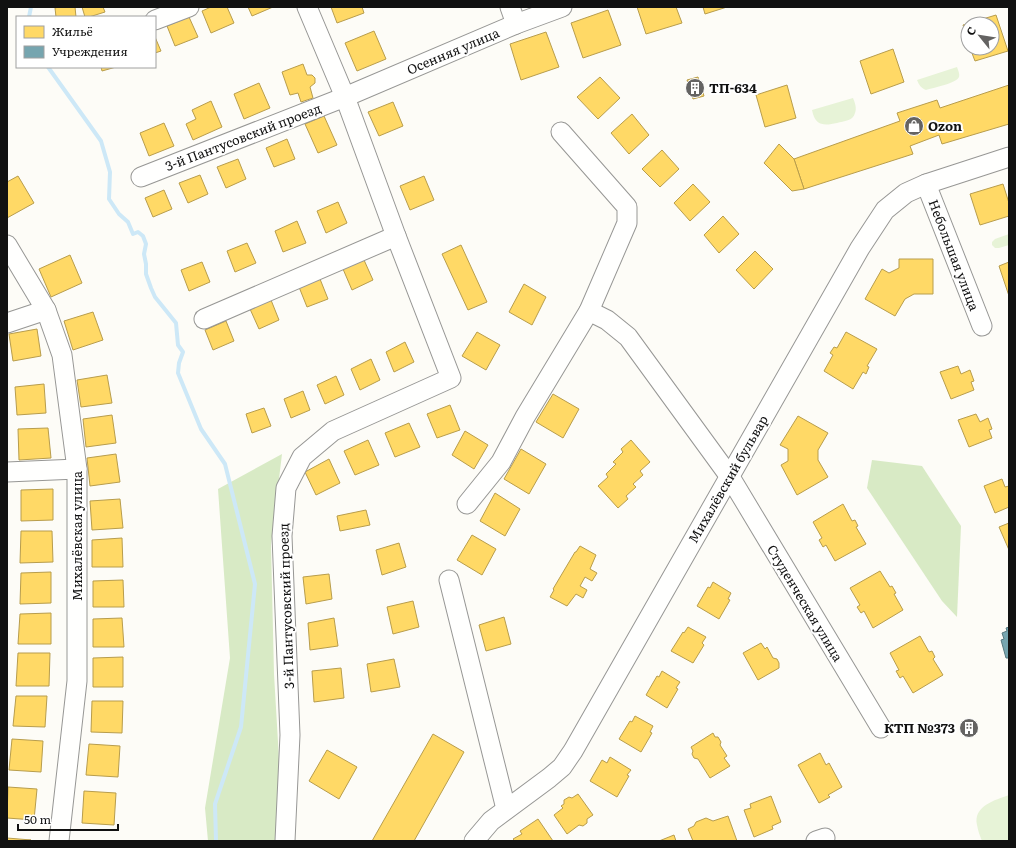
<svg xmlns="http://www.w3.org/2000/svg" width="1016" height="848" font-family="Literata,serif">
  <rect width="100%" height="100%" fill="#fdfcf7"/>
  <!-- green -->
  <g fill="#e7f3d7">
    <path d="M957 67C958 70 960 74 959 77 957 83 933 88 926 90 921 88 919 85 917 80Z"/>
    <path d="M853 98C855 103 857 108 855 113 853 121 844 121 837 123 824 126 815 126 812 110Z"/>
    <polygon points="1009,234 1009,245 999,248 995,248 992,245 992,242 995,239"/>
    <path d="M1009 795V841H982C980 836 978 831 977 825 973 806 995 800 1009 795Z"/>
  </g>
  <!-- forest -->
  <g fill="#d8eac5">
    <polygon points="282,454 271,545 274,674 280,776 276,841 208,841 205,808 230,658 218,489"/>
    <polygon points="872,460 922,466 961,526 957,617 942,601 867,488"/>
  </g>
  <!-- homes -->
  <g fill="#ffd966" stroke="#b89d4c">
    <polygon points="59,7 75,7 76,17 56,17 55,8"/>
    <polygon points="82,7 103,7 105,12 89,17 85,17"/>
    <polygon points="211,7 227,7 234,23 211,33 202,11"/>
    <polygon points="248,7 273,7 252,16"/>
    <polygon points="331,7 362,7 364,13 337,23"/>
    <polygon points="637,7 676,7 682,23 646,34"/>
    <polygon points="703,7 727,7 705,14"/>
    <polygon points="608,10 621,45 583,58 571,23"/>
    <polygon points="996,15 1008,51 975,61 970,48 992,48 992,24 968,24 968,40 963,25"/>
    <polygon points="189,17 198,37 175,46 167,26"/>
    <polygon points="374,31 386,59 357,71 345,43"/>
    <polygon points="546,32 559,67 521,80 510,44"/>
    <polygon points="155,37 161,51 155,53"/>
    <polygon points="893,49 904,82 871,94 860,61"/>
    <polygon points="303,64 307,75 312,75 315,78 315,83 310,87 313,98 301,102 298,93 290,95 282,72"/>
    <polygon points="101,67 116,67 102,71"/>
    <polygon points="600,77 620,98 598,119 577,97"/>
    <polygon points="698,77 704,96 693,99 687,80"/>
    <polygon points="259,83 270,108 244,119 234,94"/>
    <polygon points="787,85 796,118 765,127 756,95"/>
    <polygon points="1009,85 1009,124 942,144 939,135 910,146 913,154 804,189 794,159 900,121 897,113 937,100 940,108"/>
    <polygon points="211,101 222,127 193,140 186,124 196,119 192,110"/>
    <polygon points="393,102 403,126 379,136 368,112"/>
    <polygon points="632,114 649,135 629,154 611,133"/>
    <polygon points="324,116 337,145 318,153 305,124"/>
    <polygon points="164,123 174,146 149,156 140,133"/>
    <polygon points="287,139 295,159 274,167 266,148"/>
    <polygon points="779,144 794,159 804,189 792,191 764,163"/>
    <polygon points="662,150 679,169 660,187 642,169"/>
    <polygon points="238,159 246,179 226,188 217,167"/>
    <polygon points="200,175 208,194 188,203 179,183"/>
    <polygon points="18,176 34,203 7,218 7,182"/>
    <polygon points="424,176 434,200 410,210 400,186"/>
    <polygon points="693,184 710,202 690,221 674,203"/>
    <polygon points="1003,184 1009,203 1009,216 980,225 970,194"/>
    <polygon points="164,190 172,209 153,217 145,198"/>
    <polygon points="338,202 347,223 326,233 317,211"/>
    <polygon points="723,216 739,234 719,253 704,235"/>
    <polygon points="297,221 306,243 283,252 275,231"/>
    <polygon points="247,243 256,263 235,272 227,251"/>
    <polygon points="461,245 487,302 468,310 442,254"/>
    <polygon points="755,251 773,269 754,289 736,270"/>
    <polygon points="70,255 82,283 51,297 39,269"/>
    <polygon points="899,259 933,259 933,294 914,294 905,299 895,316 865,299 882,269 889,273 899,268"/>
    <polygon points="364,260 373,280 352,290 343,269"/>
    <polygon points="202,262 210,282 189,291 181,270"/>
    <polygon points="1009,262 1009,296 999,266"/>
    <polygon points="320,279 328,299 307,307 299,287"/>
    <polygon points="524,284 546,297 532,325 509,312"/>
    <polygon points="271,300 279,320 259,329 250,309"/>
    <polygon points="93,312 103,340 73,350 64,321"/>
    <polygon points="226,321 234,341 213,350 205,330"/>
    <polygon points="37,329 41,356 13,361 9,334"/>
    <polygon points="477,332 500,345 486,370 462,356"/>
    <polygon points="846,332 877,349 867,366 869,367 866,374 863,372 853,389 824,371 833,355 830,353 834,347 837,348"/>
    <polygon points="405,342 414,362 394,372 386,352"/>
    <polygon points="371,359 380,380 360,390 351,369"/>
    <polygon points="958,366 961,374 970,370 974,381 971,382 974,390 951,399 940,372"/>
    <polygon points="107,375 112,403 81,407 77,380"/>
    <polygon points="336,376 344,395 325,404 317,385"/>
    <polygon points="44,384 46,413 17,415 15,387"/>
    <polygon points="303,391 310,410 291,418 284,399"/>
    <polygon points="553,394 579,409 563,438 536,422"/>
    <polygon points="450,405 460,430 437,438 427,414"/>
    <polygon points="264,408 271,426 252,433 246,414"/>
    <polygon points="976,414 980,422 988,418 992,429 989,430 992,438 969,447 958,420"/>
    <polygon points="112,415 116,443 86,447 83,419"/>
    <polygon points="798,416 828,433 818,450 818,460 828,477 797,495 781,465 788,461 788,449 780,445"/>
    <polygon points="409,423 420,447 395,457 385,433"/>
    <polygon points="48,428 51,458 19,460 18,429"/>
    <polygon points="465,431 488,445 474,469 452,455"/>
    <polygon points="368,440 379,465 355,475 344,451"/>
    <polygon points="631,440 650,462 640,471 643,475 633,484 636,487 626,496 628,499 618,508 598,486 608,477 606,474 616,464 613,462 623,452 621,449"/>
    <polygon points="521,449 546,464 529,494 504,479"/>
    <polygon points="116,454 120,482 90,486 87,458"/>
    <polygon points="329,459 340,483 316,495 305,472"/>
    <polygon points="1002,479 1005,487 1009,486 1009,507 995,513 984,486"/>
    <polygon points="53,489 53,520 21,521 21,490"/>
    <polygon points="495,493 520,509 505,536 480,521"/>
    <polygon points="120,499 123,528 92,530 90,501"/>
    <polygon points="843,504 852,521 855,520 858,526 856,527 866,544 835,561 826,545 823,547 819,540 822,538 813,522"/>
    <polygon points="366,510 370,525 340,531 337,516"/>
    <polygon points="1009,523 1009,550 999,527"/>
    <polygon points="21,531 52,531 53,562 20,563"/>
    <polygon points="472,535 496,549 482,575 457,560"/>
    <polygon points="122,538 123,567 92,567 92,540"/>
    <polygon points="399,543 406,567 382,575 376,550"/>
    <polygon points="580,546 596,555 590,569 597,573 592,581 585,577 580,586 587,590 583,598 576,594 567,606 550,597 554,590 553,589 575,552 576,552"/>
    <polygon points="880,571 890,587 892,586 896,593 894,594 903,610 873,628 864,611 861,613 857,607 860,605 850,588"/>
    <polygon points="51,572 51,603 20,604 21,573"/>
    <polygon points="329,574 332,599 306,604 303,577"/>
    <polygon points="123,580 124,607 93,607 93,581"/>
    <polygon points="713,582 731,593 728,599 730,600 719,619 697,606 708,587 710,588"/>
    <polygon points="413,601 419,627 393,634 387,607"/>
    <polygon points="51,613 51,644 18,644 20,614"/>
    <polygon points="504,617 511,644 486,651 479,625"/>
    <polygon points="122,618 124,647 93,647 93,619"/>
    <polygon points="334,618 338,646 310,650 308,623"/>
    <polygon points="688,627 706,637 702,643 704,645 693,663 671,651 683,632 684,633"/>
    <polygon points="920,636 929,652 932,651 935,657 933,659 943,675 913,693 903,676 900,678 896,671 899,670 890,653"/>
    <polygon points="761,643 765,649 767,647 773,658 777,659 779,663 779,668 758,680 743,653"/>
    <polygon points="18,653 50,653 49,686 16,686"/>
    <polygon points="123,657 123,687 93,687 93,658"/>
    <polygon points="394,659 400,687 371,692 367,664"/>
    <polygon points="341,668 344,698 314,702 312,671"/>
    <polygon points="662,671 680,682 676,688 678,689 667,708 646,695 657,676 659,677"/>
    <polygon points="16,696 47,696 45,727 13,726"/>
    <polygon points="92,701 123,701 122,733 91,732"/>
    <polygon points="635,716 653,726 650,732 652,733 641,752 619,739 630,721 632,722"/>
    <polygon points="713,733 715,737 718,737 721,742 720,745 727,756 724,758 730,766 710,778 698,759 694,758 692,754 693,751 691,747"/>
    <polygon points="433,734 464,752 414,841 372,841"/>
    <polygon points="12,739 43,741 41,772 9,770"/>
    <polygon points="89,744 120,746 118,777 86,775"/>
    <polygon points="327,750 357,767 339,799 309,781"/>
    <polygon points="820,753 826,765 829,763 842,787 828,795 830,797 819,803 798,765"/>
    <polygon points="610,757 631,770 627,775 629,776 617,797 590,781 602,760 607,763"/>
    <polygon points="8,787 37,789 34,820 7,818"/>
    <polygon points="84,791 116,793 114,825 82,823"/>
    <polygon points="578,794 593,815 587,819 587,823 583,826 579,825 567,834 554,815 563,808 561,806 564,804 564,800 569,797 572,798"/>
    <polygon points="771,796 781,822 772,826 773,829 754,837 744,810 751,808 750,804"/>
    <polygon points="728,816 737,841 693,841 688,829 694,826 696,822 706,818 713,821"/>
    <polygon points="538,819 553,841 515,841 513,839 522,834 520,831"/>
    <polygon points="674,835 676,841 659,841"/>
    <polygon points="7,838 31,840 7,841"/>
  </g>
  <!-- public -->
  <polygon fill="#76a5af" stroke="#587980" points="1009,627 1009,658 1006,658 1001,640 1004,639 1002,633 1007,631 1006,628"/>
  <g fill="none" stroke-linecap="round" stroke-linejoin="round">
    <!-- stream -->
    <g stroke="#cde8f7" stroke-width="4">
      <polyline points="29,17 31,7"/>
      <polyline points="48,67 101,141 110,172 109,199 119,214 128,222 133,234 138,232 143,236 146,244 144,254 146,264 146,274 151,288 155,297 176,323 178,345 183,352 179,363 178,373 201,429 225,464 255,584 241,727 215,804 216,841"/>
    </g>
    <defs>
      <g id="minor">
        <polyline points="510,7 516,24"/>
        <polyline points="155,20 189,7"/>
        <polyline points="141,177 345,97 516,24 562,7"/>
        <polyline points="926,184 982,326"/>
        <polyline points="7,245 46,310 62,355 77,469 77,681 59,841"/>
        <polyline points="589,311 607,320 628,337 730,477 881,728"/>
        <polyline points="204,319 396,236"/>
        <polyline points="7,323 46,310"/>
        <polyline points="7,472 77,469"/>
        <polyline points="467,504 501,462 525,417 589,311 627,223 627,207 561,132"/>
        <polyline points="449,580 506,809"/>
        <polyline points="285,841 290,735 282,536 286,488 302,457 333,431 451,378 396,236 345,97 307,7"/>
        <polyline points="474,841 491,821 549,778 562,767 573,751 860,248 885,210 906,193 926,184 1009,157"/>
        <polyline points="816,841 825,838"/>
      </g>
    </defs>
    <!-- minor casing -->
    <use href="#minor" stroke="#979795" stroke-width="21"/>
    <!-- minor -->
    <use href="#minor" stroke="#fffffe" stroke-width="19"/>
  </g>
  <!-- icons -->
  <defs>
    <symbol id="building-disc" viewBox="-11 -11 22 22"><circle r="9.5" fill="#646362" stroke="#fff"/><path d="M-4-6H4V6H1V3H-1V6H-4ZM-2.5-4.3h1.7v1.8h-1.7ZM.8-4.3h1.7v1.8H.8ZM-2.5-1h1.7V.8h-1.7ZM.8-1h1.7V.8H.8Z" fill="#fff"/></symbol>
    <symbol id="shop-disc" viewBox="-11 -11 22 22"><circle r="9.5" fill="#646362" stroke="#fff"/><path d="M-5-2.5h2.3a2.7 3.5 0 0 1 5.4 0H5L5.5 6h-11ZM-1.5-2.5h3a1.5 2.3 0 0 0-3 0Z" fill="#fff"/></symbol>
  </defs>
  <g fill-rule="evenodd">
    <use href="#building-disc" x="684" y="77" width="22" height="22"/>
    <use href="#shop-disc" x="903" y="115" width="22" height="22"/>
    <use href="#building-disc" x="958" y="717" width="22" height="22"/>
  </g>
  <g text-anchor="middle" stroke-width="4" stroke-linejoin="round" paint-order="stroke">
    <!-- street labels -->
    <g font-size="13" fill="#111" stroke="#fff">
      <text transform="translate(453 51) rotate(-23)" y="5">Осенняя улица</text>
      <text transform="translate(243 137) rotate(-21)" y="5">3-й Пантусовский проезд</text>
      <text transform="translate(954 255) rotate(69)" y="5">Небольшая улица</text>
      <text transform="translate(728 479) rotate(-60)" y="5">Михалёвский бульвар</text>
      <text transform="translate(77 536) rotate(-90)" y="5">Михалёвская улица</text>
      <text transform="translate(805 603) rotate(59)" y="5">Студенческая улица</text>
      <text transform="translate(286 606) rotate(-92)" y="5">3-й Пантусовский проезд</text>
    </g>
    <!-- poi labels -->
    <g font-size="13" font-weight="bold" fill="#111" stroke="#fff" text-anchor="start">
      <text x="709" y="93">ТП-634</text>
      <text x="928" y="131">Ozon</text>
      <text x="955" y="733" text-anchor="end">КТП №373</text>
    </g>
  </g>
  <!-- border -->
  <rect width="1016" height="848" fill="none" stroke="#111111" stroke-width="16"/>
  <!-- legend -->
  <rect x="16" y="16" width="140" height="52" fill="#ffffff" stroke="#a0a0a0"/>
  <rect x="24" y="26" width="20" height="12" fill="#ffd966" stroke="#a0a0a0"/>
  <text x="52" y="36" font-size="12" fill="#111111">Жильё</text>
  <rect x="24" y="46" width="20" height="12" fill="#76a5af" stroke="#a0a0a0"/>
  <text x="52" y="56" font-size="12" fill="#111111">Учреждения</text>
  <!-- north arrow -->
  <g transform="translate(980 36) rotate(300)"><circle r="19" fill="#ffffff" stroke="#a0a0a0"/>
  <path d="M0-3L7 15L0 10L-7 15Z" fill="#646362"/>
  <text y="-6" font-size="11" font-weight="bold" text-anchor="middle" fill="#111111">С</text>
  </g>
  <!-- scale -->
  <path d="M18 824v6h100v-6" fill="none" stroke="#111111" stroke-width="2"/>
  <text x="24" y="824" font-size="12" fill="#111111" stroke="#ffffff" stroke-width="3" paint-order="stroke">50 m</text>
</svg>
